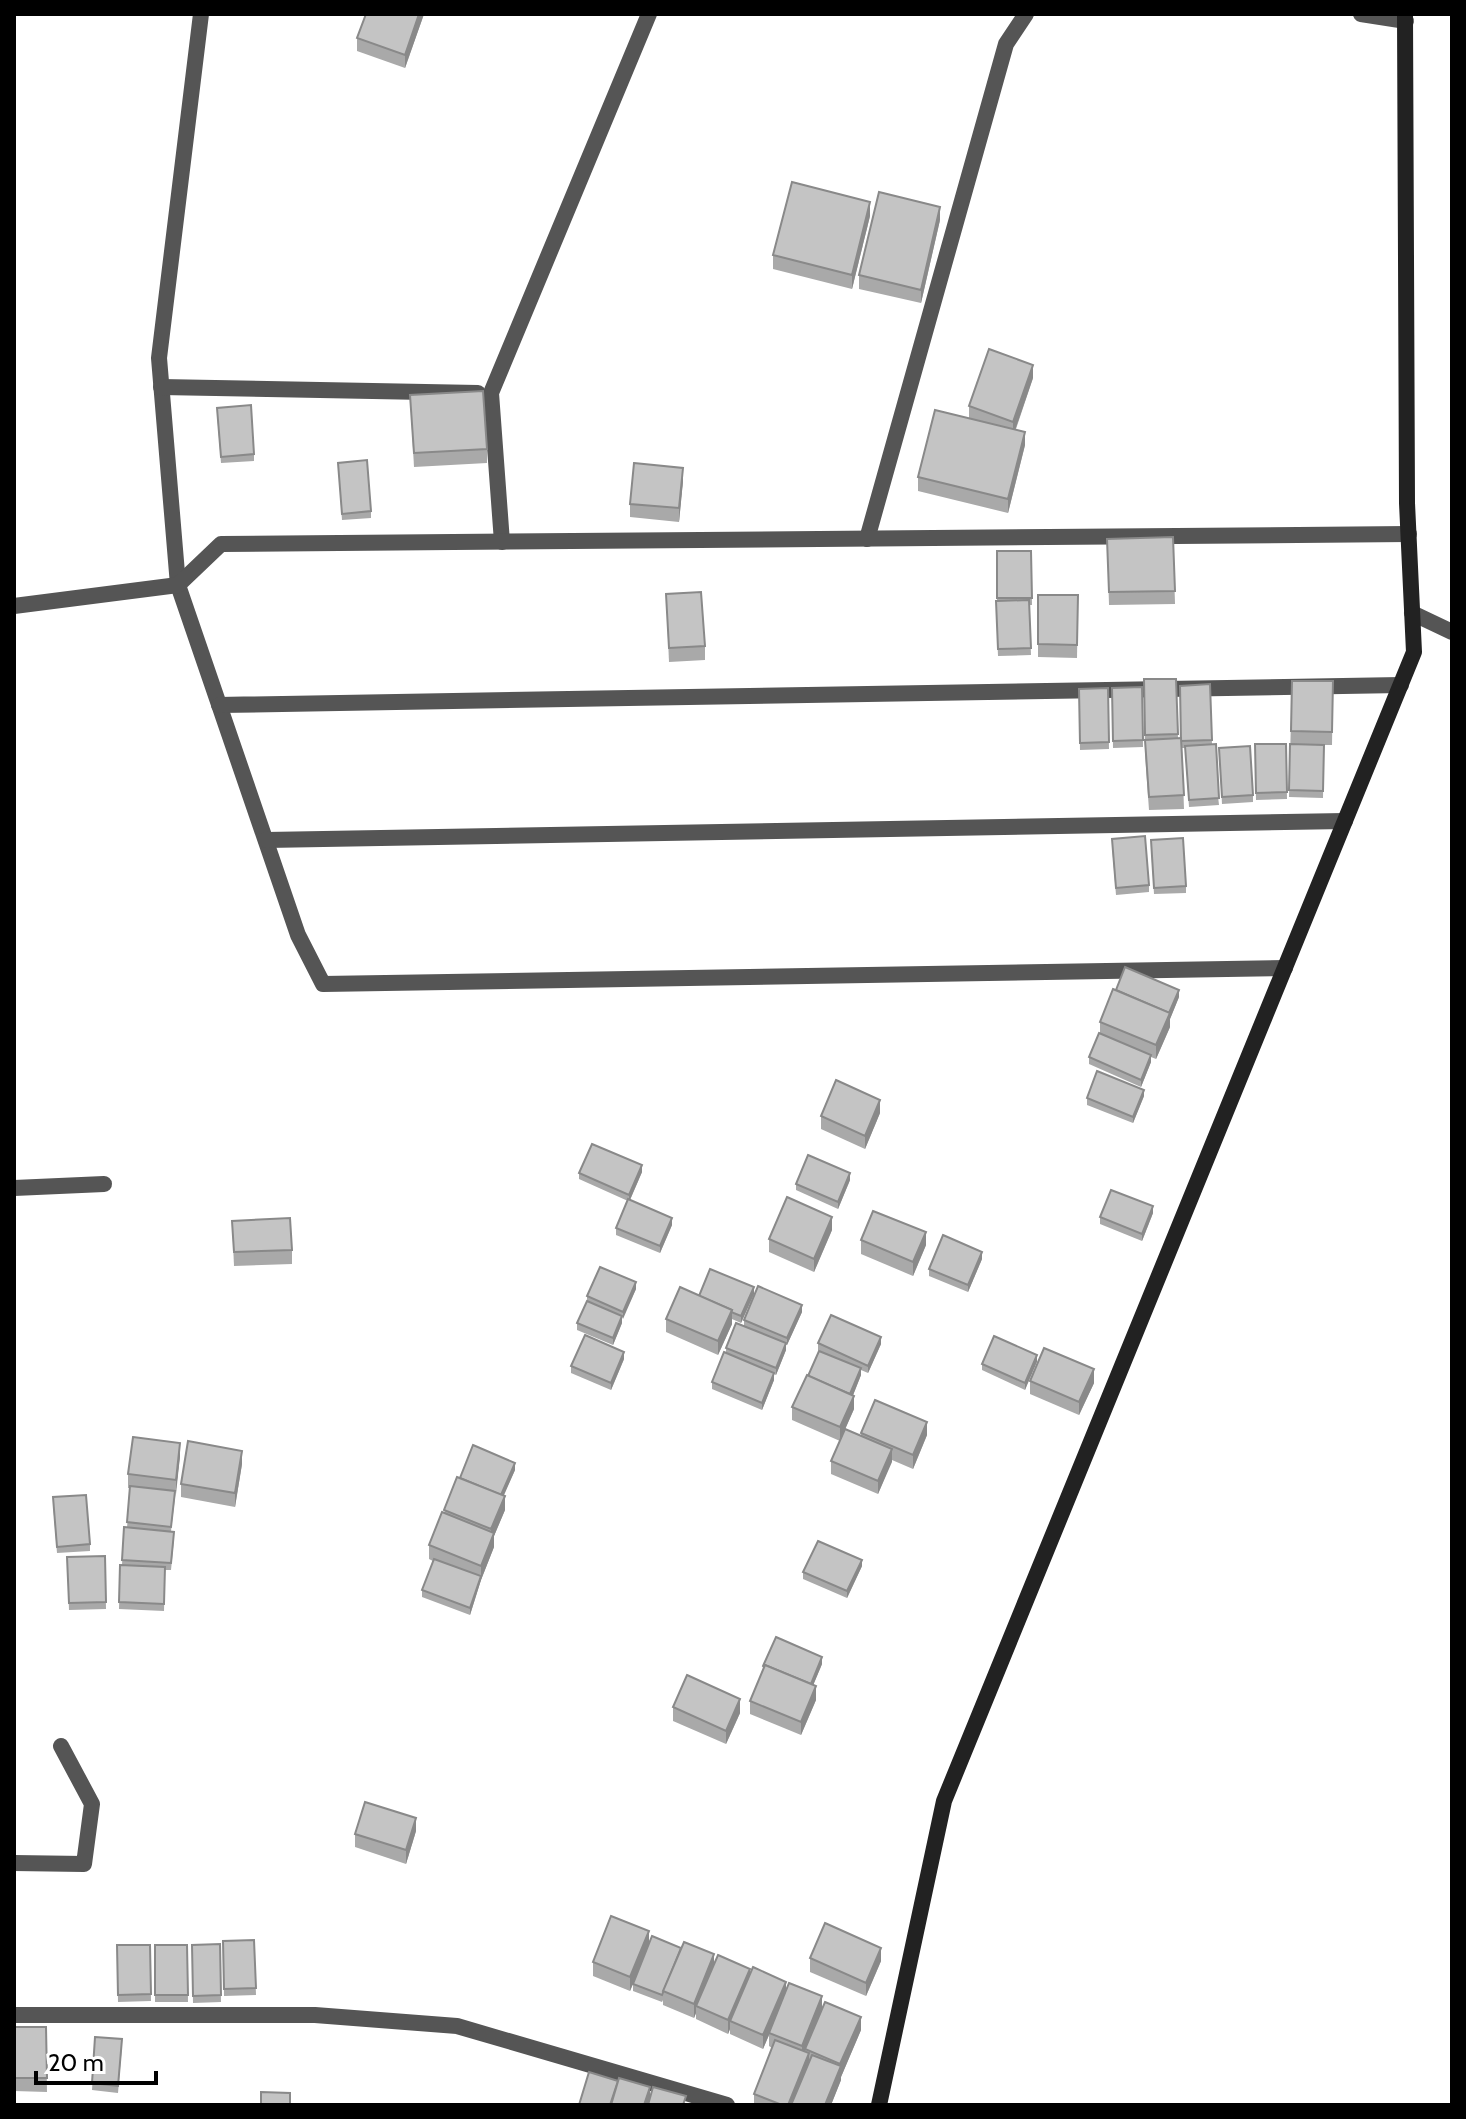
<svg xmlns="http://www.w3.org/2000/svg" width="1466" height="2119" font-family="Cabin,sans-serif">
  <rect width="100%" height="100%" fill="#fff"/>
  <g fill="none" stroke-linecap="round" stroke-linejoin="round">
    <!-- street -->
    <g stroke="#555" stroke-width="16">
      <polyline points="201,14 159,358 178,585 298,935 323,984 1285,968"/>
      <polyline points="1361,14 1406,21"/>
      <polyline points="161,387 478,393"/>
      <polyline points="867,539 1006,44 1026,14"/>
      <polyline points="502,542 491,393 649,14"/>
      <polyline points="14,606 178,585 221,544 1409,534"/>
      <polyline points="1412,613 1452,632"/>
      <polyline points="219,705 1401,685"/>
      <polyline points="266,840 1345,821"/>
      <polyline points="14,1188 104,1184"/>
      <polyline points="14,1863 84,1864 92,1804 61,1746"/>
      <polyline points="14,2015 315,2015 457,2026 727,2105"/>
    </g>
    <!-- secondary -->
    <polyline stroke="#222" stroke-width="16" points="879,2105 944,1801 1414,652 1407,503 1405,14"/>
  </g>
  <!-- wall -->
  <g fill="#a9a9a9">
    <polygon points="424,14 405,68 357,51 357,38"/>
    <polygon points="870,216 852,289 773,269 773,255"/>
    <polygon points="940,220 921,303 859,289 859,275"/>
    <polygon points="1033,378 1016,429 1025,445 1008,513 918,491 918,477 969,418 969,406"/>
    <polygon points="410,395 487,449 487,463 414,467"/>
    <polygon points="217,414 254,454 254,461 221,463"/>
    <polygon points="338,463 371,511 371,518 342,520"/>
    <polygon points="683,481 679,522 630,517 630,504"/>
    <polygon points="1173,537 1175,604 1109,605 1107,539"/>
    <polygon points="997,551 1031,551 1032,605 1029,605 1031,655 998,656 996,608 997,601"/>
    <polygon points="666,594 705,646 705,660 669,662"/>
    <polygon points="1038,595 1078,595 1077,658 1038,657"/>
    <polygon points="1144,679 1176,679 1178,738 1181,738 1210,684 1212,744 1219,805 1189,807 1185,748 1182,748 1184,809 1149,810 1145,753"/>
    <polygon points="1292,681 1333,681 1332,745 1318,745 1324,745 1323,798 1289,797"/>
    <polygon points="1142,687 1143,747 1113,748 1112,688"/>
    <polygon points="1108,688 1109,749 1080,750 1079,689"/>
    <polygon points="1255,744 1286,744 1287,799 1256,800"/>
    <polygon points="1219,748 1253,795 1253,802 1222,804"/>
    <polygon points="1112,846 1149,885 1149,892 1116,895"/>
    <polygon points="1151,847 1186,886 1186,893 1154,894"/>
    <polygon points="1179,997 1170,1019 1170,1027 1156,1059 1151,1057 1151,1062 1141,1087 1089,1064 1089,1057 1100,1033 1100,1022"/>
    <polygon points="1144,1096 1133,1123 1087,1105 1087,1098"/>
    <polygon points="880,1113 865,1149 821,1129 821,1116"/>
    <polygon points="642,1172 630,1200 672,1225 660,1253 616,1235 616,1228 628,1201 579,1179 579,1173"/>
    <polygon points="850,1180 838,1209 796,1190 796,1184"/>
    <polygon points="1153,1213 1142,1241 1100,1224 1100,1217"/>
    <polygon points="232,1221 292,1250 292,1264 234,1266"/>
    <polygon points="832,1230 814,1272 769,1252 769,1239"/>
    <polygon points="861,1240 926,1245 913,1276 861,1254"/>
    <polygon points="982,1259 968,1292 929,1276 929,1269"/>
    <polygon points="636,1289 622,1319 622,1323 613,1345 577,1330 577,1323 587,1301 587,1296"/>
    <polygon points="754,1294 741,1323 732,1319 732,1324 718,1355 666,1332 666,1319 699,1296"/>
    <polygon points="802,1312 787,1345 786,1345 786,1350 776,1375 774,1374 774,1380 762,1410 712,1389 712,1382 726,1354 726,1348 744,1326 744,1320"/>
    <polygon points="818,1343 881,1344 868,1373 861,1370 861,1375 853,1395 854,1409 845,1429 861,1436 861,1433 927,1435 913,1469 892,1460 878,1494 831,1474 831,1461 840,1441 792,1420 792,1407 808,1376 826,1354 818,1350"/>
    <polygon points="1037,1355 1025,1390 982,1370 982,1364"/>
    <polygon points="624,1359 611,1390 571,1373 571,1366"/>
    <polygon points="1030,1381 1094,1383 1079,1415 1030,1394"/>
    <polygon points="180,1456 171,1531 174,1539 171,1570 165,1570 164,1611 119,1609 120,1565 122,1565 124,1527 127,1528 130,1488 128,1488 128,1474"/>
    <polygon points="242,1464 235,1507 181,1497 181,1484"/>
    <polygon points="515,1470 503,1496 505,1510 494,1536 494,1547 481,1580 470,1615 422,1597 422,1590 433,1561 429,1559 429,1545 460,1478"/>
    <polygon points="53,1504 90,1544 90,1551 57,1553"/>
    <polygon points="105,1556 106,1609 69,1610 67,1557"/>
    <polygon points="862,1566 847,1598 803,1579 803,1572"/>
    <polygon points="822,1664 813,1685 816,1700 801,1735 750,1714 750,1701 763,1669 763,1666"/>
    <polygon points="673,1707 740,1713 726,1744 673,1721"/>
    <polygon points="416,1831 406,1864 355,1847 355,1834"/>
    <polygon points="254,1940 256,1995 224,1996 223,1941"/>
    <polygon points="649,1943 750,1974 786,1991 861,2030 841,2077 841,2080 831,2105 754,2105 754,2094 772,2048 769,2046 769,2035 763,2049 730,2034 730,2029 728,2034 696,2019 696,2013 694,2018 663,2005 663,2000 662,2002 633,1991 633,1984 630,1991 593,1976 593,1962"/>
    <polygon points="220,1944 221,2002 193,2003 192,1945"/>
    <polygon points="117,1945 150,1945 151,2001 118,2002"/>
    <polygon points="155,1945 187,1945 188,2002 155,2002"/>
    <polygon points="810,1958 881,1961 866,1996 810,1972"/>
    <polygon points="14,2027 46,2027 47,2092 14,2091"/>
    <polygon points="95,2037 122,2046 118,2093 92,2090"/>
  </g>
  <!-- shaded-wall -->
  <g fill="#898989">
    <polygon points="419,14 424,14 405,68 405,55"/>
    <polygon points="870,202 870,216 852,289 852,275"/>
    <polygon points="940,207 940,220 921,303 921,290"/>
    <polygon points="1033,365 1033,378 1013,436 1013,422"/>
    <polygon points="1025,432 1025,445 1008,513 1008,499"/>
    <polygon points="683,468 683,481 679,522 679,508"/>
    <polygon points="1179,990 1179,997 1170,1019 1170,1027 1156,1059 1156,1045"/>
    <polygon points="1151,1055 1151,1062 1141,1087 1141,1080"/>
    <polygon points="1144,1090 1144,1096 1133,1123 1133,1117"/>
    <polygon points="880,1100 880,1113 865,1149 865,1136"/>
    <polygon points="642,1165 642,1172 629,1202 629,1195"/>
    <polygon points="850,1173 850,1180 838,1209 838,1202"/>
    <polygon points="1153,1206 1153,1213 1142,1241 1142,1234"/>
    <polygon points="832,1217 832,1230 814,1272 814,1259"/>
    <polygon points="672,1218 672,1225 660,1253 660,1246"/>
    <polygon points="926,1232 926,1245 913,1276 913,1262"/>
    <polygon points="982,1252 982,1259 968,1292 968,1285"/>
    <polygon points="636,1282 636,1289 623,1319 623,1312"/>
    <polygon points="754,1287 754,1294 741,1323 741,1316"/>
    <polygon points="802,1305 802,1312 787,1345 787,1338"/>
    <polygon points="732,1310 732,1324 718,1355 718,1341"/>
    <polygon points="622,1316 622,1323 613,1345 613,1338"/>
    <polygon points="881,1337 881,1344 868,1373 868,1366"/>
    <polygon points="786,1343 786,1350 776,1375 776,1368"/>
    <polygon points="624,1352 624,1359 611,1390 611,1383"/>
    <polygon points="1037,1355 1037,1362 1025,1390 1025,1383"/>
    <polygon points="861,1368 861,1375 850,1403 850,1396"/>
    <polygon points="1094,1369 1094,1383 1079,1415 1079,1402"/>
    <polygon points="774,1373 774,1380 762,1410 762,1403"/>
    <polygon points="854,1396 854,1409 840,1441 840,1427"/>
    <polygon points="927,1422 927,1435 913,1469 913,1455"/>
    <polygon points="180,1443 180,1456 176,1494 176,1480"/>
    <polygon points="892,1449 892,1462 878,1494 878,1481"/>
    <polygon points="242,1451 242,1464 235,1507 235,1493"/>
    <polygon points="515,1463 515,1470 501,1502 501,1495"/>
    <polygon points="505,1496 505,1510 494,1536 494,1547 481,1580 470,1615 470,1608 481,1576 481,1566 491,1541 491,1529"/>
    <polygon points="862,1560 862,1566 847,1598 847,1591"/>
    <polygon points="822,1657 822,1664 810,1693 810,1686"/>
    <polygon points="816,1686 816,1700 801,1735 801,1722"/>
    <polygon points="740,1699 740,1713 726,1744 726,1731"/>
    <polygon points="416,1818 416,1831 406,1864 406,1850"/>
    <polygon points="649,1931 649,1945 630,1991 630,1977"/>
    <polygon points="881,1948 881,1961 866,1996 866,1983"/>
    <polygon points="714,1954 714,1968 696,2006 696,2013 694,2018 694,2004"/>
    <polygon points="750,1969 750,1983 730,2021 730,2029 728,2034 728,2020"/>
    <polygon points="786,1982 786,1995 763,2049 763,2035"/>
    <polygon points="822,1996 822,2009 802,2059 802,2046"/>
    <polygon points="861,2017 861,2030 841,2077 841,2080 831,2105 825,2105 840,2067 840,2064"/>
    <polygon points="809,2053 809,2066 794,2105 788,2105"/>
    <polygon points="650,2087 650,2101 648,2105 644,2105"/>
  </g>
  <!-- building -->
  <g fill="#c4c4c4" stroke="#898989" stroke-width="2">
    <polygon points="366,14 419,14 405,55 357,38"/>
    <polygon points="792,182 870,202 852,275 773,255"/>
    <polygon points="879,192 940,207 921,290 859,275"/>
    <polygon points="989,349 1033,365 1013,422 969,406"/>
    <polygon points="483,391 487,449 414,453 410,395"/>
    <polygon points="251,405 254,454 221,457 217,408"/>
    <polygon points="935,410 1025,432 1008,499 918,477"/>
    <polygon points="367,460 371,511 342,514 338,463"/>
    <polygon points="634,463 683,468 679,508 630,504"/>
    <polygon points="1173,537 1175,591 1109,592 1107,539"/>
    <polygon points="997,551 1031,551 1032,598 997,598"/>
    <polygon points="701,592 705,646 669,648 666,594"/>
    <polygon points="1038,595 1078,595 1077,645 1038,644"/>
    <polygon points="1029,600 1031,648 998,649 996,601"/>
    <polygon points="1144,679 1176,679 1178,734 1145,735"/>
    <polygon points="1292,681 1333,681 1332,732 1291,731"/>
    <polygon points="1210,684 1212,740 1181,741 1180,686"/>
    <polygon points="1142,687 1143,740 1113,741 1112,688"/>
    <polygon points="1108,688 1109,742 1080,743 1079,689"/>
    <polygon points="1181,738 1184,795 1149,797 1145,740"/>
    <polygon points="1216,744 1219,798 1189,800 1185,746"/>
    <polygon points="1255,744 1286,744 1287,792 1256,793"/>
    <polygon points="1290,744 1324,745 1323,791 1289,790"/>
    <polygon points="1250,746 1253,795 1222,797 1219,748"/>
    <polygon points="1145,836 1149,885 1116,888 1112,839"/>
    <polygon points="1183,838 1186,886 1154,888 1151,840"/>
    <polygon points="1125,967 1179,990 1169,1013 1116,990"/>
    <polygon points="1113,989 1170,1013 1156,1045 1100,1022"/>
    <polygon points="1099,1033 1151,1055 1141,1080 1089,1057"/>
    <polygon points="1097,1071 1144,1090 1133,1117 1087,1098"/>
    <polygon points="836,1080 880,1100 865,1136 821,1116"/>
    <polygon points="592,1144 642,1165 629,1195 579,1173"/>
    <polygon points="808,1155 850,1173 838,1202 796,1184"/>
    <polygon points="1111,1190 1153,1206 1142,1234 1100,1217"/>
    <polygon points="787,1197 832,1217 814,1259 769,1239"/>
    <polygon points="628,1199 672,1218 660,1246 616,1228"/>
    <polygon points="873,1211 926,1232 913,1262 861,1240"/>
    <polygon points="290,1218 292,1250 234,1252 232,1221"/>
    <polygon points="943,1235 982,1252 968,1285 929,1269"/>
    <polygon points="600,1267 636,1282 623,1312 587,1296"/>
    <polygon points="710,1269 754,1287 741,1316 731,1312 732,1310 699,1296"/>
    <polygon points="758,1286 802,1305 787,1338 744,1320"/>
    <polygon points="680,1287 732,1310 718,1341 666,1319"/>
    <polygon points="587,1301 622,1316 613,1338 577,1323"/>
    <polygon points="831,1315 881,1337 868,1366 818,1343"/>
    <polygon points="736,1323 786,1343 776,1368 726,1348"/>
    <polygon points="585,1335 624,1352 611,1383 571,1366"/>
    <polygon points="994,1336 1037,1355 1025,1383 982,1364"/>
    <polygon points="1044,1348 1094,1369 1079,1402 1030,1381"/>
    <polygon points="819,1351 861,1368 850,1394 808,1376"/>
    <polygon points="724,1352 774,1373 762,1403 712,1382"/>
    <polygon points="807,1375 854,1396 840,1427 792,1407"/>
    <polygon points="875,1400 927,1422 913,1455 861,1433"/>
    <polygon points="845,1429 892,1449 878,1481 831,1461"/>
    <polygon points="133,1437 180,1443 176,1480 128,1474"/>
    <polygon points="188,1441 242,1451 235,1493 181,1484"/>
    <polygon points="473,1445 515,1463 501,1495 460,1478"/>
    <polygon points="457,1477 505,1496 491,1529 444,1510"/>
    <polygon points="130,1486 175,1491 171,1527 127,1522"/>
    <polygon points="86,1495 90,1544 57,1547 53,1497"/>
    <polygon points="442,1512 494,1533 481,1566 429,1545"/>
    <polygon points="124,1527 174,1532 171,1563 122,1560"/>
    <polygon points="818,1541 862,1560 847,1591 803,1572"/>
    <polygon points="105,1556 106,1602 69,1603 67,1557"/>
    <polygon points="434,1559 481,1576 470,1608 422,1590"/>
    <polygon points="120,1565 165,1567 164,1604 119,1602"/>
    <polygon points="776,1637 822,1657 811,1684 765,1665 764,1667 763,1666"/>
    <polygon points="765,1665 816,1686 801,1722 750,1701"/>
    <polygon points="687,1675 740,1699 726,1731 673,1707"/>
    <polygon points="365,1802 416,1818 406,1850 355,1834"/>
    <polygon points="611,1916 649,1931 630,1977 593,1962"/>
    <polygon points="825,1923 881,1948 866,1983 810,1958"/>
    <polygon points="652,1936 681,1948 662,1995 633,1984"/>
    <polygon points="254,1940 256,1988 224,1989 223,1941"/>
    <polygon points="684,1942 714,1954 694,2004 663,1991"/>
    <polygon points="220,1944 221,1995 193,1996 192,1945"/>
    <polygon points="117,1945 150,1945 151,1994 118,1995"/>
    <polygon points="155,1945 187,1945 188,1995 155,1995"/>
    <polygon points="718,1955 750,1969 728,2020 696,2006"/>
    <polygon points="753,1967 786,1982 763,2035 730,2021"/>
    <polygon points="789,1983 822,1996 802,2046 769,2033"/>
    <polygon points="825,2002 861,2017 840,2064 805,2049"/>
    <polygon points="14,2027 46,2027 47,2078 14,2078"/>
    <polygon points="95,2037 122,2039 118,2086 92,2083"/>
    <polygon points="775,2040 809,2053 788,2105 782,2105 754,2094"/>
    <polygon points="812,2055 841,2066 825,2105 791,2105"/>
    <polygon points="589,2072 618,2081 610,2105 579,2105"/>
    <polygon points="619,2078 650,2087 644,2105 611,2105"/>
    <polygon points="653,2087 686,2096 683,2105 648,2105"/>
    <polygon points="261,2092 290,2093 290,2105 261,2105"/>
  </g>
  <!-- border -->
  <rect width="1466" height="2119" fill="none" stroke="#000000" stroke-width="32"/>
  <!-- scale -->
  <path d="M36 2071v12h120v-12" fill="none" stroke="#000000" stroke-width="4"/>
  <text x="48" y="2071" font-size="24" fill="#000000" stroke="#ffffff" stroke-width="6" paint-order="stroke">20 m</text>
</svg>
